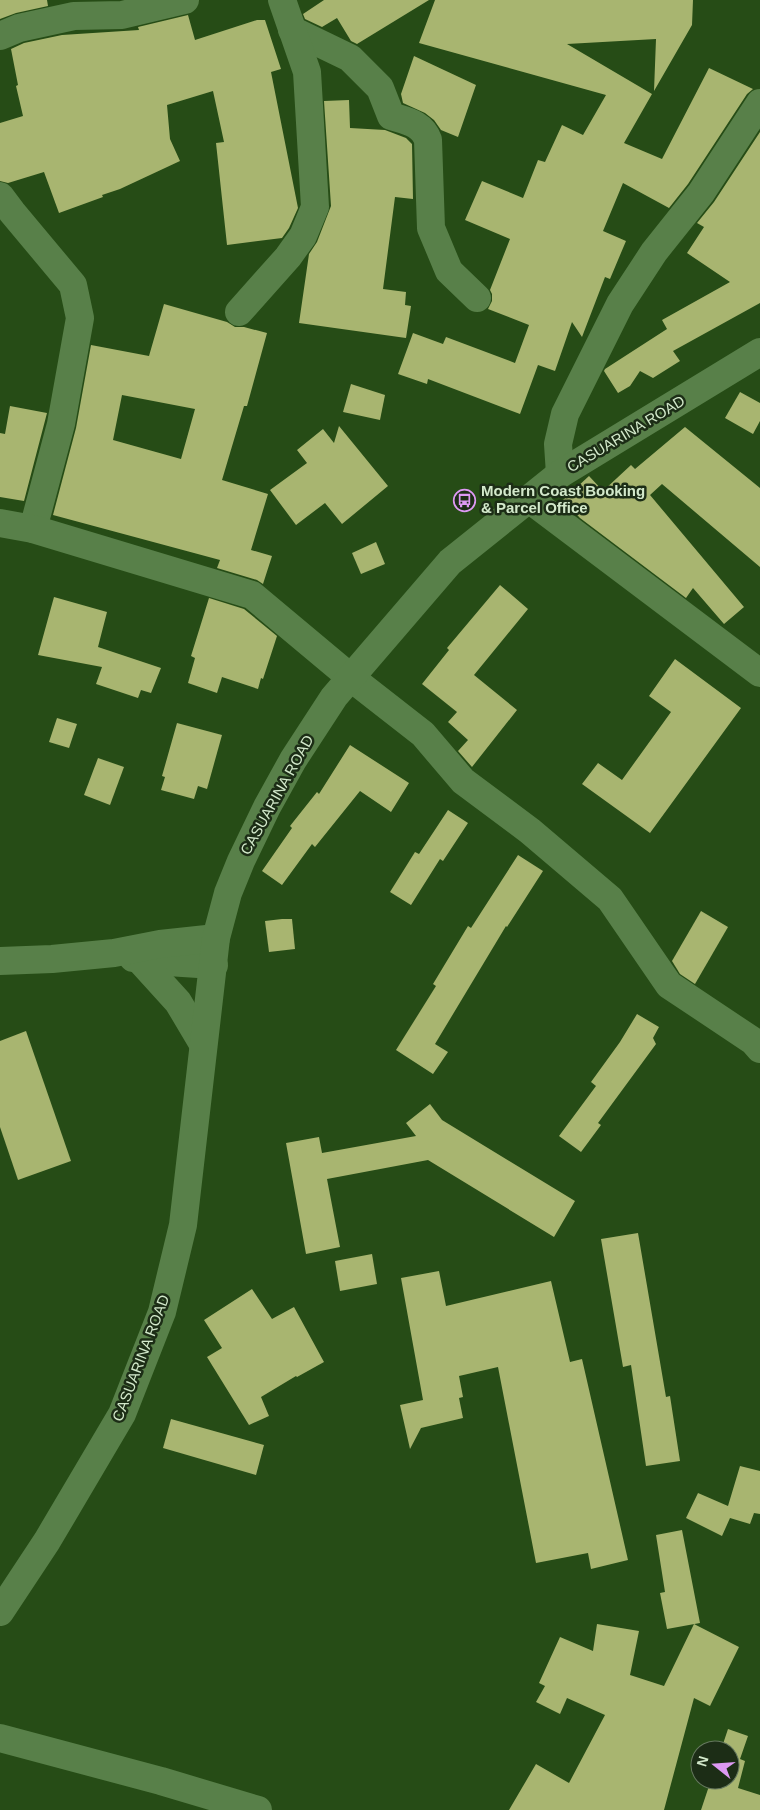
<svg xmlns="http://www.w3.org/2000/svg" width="760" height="1810" font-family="Arial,sans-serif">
  <rect width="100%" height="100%" fill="#264c16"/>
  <!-- building -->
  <g fill="#a8b570" fill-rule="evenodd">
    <polygon points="0,0 47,0 48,6 16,13 0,19"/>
    <polygon points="324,0 429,0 357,44 351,41 337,18 322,27 305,19 303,14"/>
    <polygon points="435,0 693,0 692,25 654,91 656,39 567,44 652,94 624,143 662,159 709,68 753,89 747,94 688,184 669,208 623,183 603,231 626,241 610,279 605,277 582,337 572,322 555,371 538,365 520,414 428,379 427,384 398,374 413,333 443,344 446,337 515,363 529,325 488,309 492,301 492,294 490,290 510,239 465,220 482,181 523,198 538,160 545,162 562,125 583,135 606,95 419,43"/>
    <polygon points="188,15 195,40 257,20 265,20 281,69 271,72 298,208 289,228 282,238 227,245 216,143 224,142 213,91 167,105 170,139 180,161 120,189 102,195 103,197 59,213 44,172 8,183 0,181 0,123 23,116 16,86 18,85 11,49 24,43 62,35 139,30 138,27"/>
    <polygon points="414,56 476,85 458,137 441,130 434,120 425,113 403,103 401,94"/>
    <polygon points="349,100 350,128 385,130 406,138 412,144 413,199 395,197 383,289 406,292 405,305 411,306 406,338 299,323 309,254 317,242 331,206 324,101"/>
    <polygon points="760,132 760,303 673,351 680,361 653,378 640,371 630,386 618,393 604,371 605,369 667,329 662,320 730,282 687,253 704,227 697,223 714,202"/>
    <path d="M164 304 227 322 235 327H244L267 333 247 406H244L222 480 268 494 251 550 272 556 263 584 257 580 217 568 220 560 53 515 76 428 91 345 149 356ZM122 395 195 409 181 459 113 440Z"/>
    <polygon points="351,384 385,395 380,420 343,412"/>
    <polygon points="740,392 760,403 760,421 753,434 725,418"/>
    <polygon points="10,406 47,413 24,501 0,497 0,433 5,434"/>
    <polygon points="339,426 388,486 342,524 325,503 296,525 270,490 307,463 297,450 323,429 334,443"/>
    <polygon points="685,427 760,488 760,567 662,484 650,495 744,607 724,624 693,588 686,598 580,518 563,500 589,476 603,491 631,465 635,469"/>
    <polygon points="376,542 385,564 361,574 352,553"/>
    <polygon points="500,585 528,609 474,675 517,710 472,767 458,751 468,740 448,722 457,712 422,684 449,650 447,648"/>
    <polygon points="54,597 107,612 98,647 161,668 151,693 141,690 138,698 96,684 102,667 38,655"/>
    <polygon points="209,598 244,609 277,636 263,679 261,678 258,689 222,677 217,693 188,683 195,658 191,656"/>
    <polygon points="675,659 741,708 650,833 582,784 598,763 622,780 671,712 649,696"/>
    <polygon points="57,718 77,724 69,748 49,742"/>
    <polygon points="177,723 222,735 207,789 198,786 194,799 161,790 165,777 162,776"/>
    <polygon points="350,745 409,783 391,812 360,791 315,847 312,844 282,885 262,871 292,828 290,826 317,792 319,794"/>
    <polygon points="98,758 124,767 110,805 84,795"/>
    <polygon points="448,810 468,823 443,861 440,859 411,905 390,892 415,852 419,854"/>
    <polygon points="518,855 543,871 507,927 506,926 435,1044 448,1052 433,1074 396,1050 436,986 433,984 468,926 471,928"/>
    <polygon points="701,911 728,927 695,984 680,974 672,961"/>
    <polygon points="282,919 292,919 295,949 269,952 265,921"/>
    <polygon points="637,1014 659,1027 653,1038 656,1044 598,1123 601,1125 581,1152 559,1136 596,1086 591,1082 620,1042"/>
    <polygon points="26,1031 71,1161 18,1180 0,1127 0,1041"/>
    <polygon points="430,1104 442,1120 575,1201 554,1237 428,1160 327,1179 340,1247 306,1254 286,1143 319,1137 322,1153 416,1136 406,1123"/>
    <polygon points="638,1233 666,1397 670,1396 680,1461 646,1466 631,1365 623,1367 601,1239"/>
    <polygon points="372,1254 377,1284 340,1291 335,1261"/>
    <polygon points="439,1271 446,1306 551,1281 570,1362 582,1359 628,1560 591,1569 588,1553 536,1563 498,1367 459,1376 463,1397 459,1398 463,1418 421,1428 410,1449 400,1405 423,1400 401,1278"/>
    <polygon points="252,1289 272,1319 294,1307 324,1362 297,1377 296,1376 261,1397 269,1416 249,1425 207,1357 222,1348 204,1320"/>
    <polygon points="171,1419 264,1445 256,1475 163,1448"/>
    <polygon points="740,1466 760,1471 760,1514 754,1513 750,1524 730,1518 722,1536 686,1518 698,1493 728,1506"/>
    <polygon points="682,1530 700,1623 667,1629 660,1593 665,1592 656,1535"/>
    <polygon points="597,1624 639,1631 630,1675 664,1686 694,1624 739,1647 710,1706 694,1698 664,1810 509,1810 536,1764 569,1783 605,1715 567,1698 560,1714 536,1702 545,1686 539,1683 560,1637 593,1651"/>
    <polygon points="728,1729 748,1736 740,1759 745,1761 738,1788 760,1795 760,1810 701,1810 711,1780 730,1780 730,1750 721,1750"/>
  </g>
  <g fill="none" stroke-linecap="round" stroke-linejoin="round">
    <!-- minor -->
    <g stroke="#588049" stroke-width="28">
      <path d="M292 30 350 58 380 88 391 116C406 121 422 123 428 140L431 228 449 271 477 298"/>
      <polyline points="0,36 19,28 74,16 122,15 185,0"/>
      <polyline points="0,196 12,212 73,285 80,318 61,424 33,529"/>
      <polyline points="239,312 288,257 303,236 315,207 307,72 282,0"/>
      <polyline points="560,474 558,444 565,414 620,304 654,252 701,193 760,103"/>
      <polyline points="529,499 760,673"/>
      <polyline points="0,523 33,529 252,595 350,677 423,734 463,781 530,831 610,899 669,985 753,1041 760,1049"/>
      <polyline points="133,958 152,961 214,965"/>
      <polyline points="139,959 178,1002 203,1044"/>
      <polyline points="0,961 52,959 114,953 160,944 216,938"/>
      <polyline points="0,1612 47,1541 122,1414 162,1312 183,1225 216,938 228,893 241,861 267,807 293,760 334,697 450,562 560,474 760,352"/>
      <polyline points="0,1738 161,1781 258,1810"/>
    </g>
  </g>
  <!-- icons -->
  <defs>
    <symbol id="bus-ring" viewBox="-11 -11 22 22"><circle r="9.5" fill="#1c2d16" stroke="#dd99f3" stroke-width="1.5"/><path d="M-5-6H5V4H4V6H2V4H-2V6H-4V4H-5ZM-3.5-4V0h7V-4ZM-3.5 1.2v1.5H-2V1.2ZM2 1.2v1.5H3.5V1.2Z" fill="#dd99f3"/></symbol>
  </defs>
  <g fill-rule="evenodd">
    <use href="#bus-ring" x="452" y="488" width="25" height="25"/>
  </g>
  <g text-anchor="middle" stroke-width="5" stroke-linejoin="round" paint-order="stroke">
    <!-- street labels -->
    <g font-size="15" fill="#d3e9cb" stroke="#1c2d16">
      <text transform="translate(626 434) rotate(-31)" y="5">CASUARINA ROAD</text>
      <text transform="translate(277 795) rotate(-61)" y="5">CASUARINA ROAD</text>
      <text transform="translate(141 1358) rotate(-69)" y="5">CASUARINA ROAD</text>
    </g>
    <!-- poi labels -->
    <g font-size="15" font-weight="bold" fill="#d3e9cb" stroke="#1c2d16" text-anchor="start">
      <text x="481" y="496">Modern Coast Booking<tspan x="481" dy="17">&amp; Parcel Office</tspan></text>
    </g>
  </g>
  <!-- north arrow -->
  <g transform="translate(715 1765) rotate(287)"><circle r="24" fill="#1c2d16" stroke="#65785e"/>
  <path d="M0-4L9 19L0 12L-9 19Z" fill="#dd99f3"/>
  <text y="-8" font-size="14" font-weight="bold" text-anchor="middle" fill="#d3e9cb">N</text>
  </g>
</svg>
